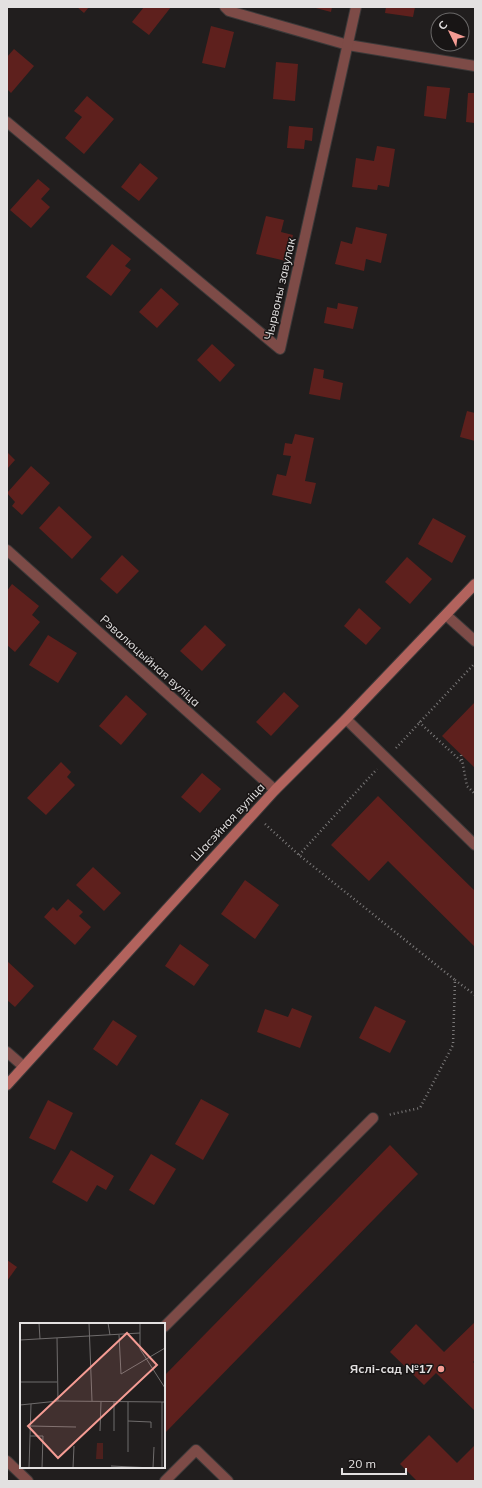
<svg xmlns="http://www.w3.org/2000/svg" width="482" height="1488" font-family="Mulish,sans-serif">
  <rect width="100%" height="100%" fill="#211e1e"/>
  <!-- building -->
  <g fill="#5e201d">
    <polygon points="77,7 89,7 84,13"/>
    <polygon points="144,7 171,7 149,35 132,22"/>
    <polygon points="312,7 332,7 331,12"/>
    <polygon points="386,7 415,7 413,17 385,13"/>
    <polygon points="211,26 234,32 225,68 202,63"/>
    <polygon points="14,49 34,66 11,93 7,89 7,57"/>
    <polygon points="276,62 298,64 295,101 273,99"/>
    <polygon points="427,86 450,88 446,119 424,116"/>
    <polygon points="468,93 475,93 475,123 466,122"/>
    <polygon points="87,96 114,119 84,154 65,138 82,117 74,111"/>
    <polygon points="289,126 313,128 312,141 305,140 304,149 287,148"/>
    <polygon points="377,146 395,149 389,187 378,185 377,190 352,187 356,158 374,161"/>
    <polygon points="140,163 158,178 139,201 121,187"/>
    <polygon points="38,179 50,189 41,199 50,207 31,228 10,210"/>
    <polygon points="266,216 284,220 281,232 293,235 286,261 256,254"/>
    <polygon points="356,227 387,234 381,263 366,259 364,271 335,264 341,241 352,244"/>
    <polygon points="112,244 131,259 125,266 131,270 111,296 86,277"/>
    <polygon points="161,288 179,304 157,328 139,312"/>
    <polygon points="338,303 358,307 353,329 324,323 327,307 337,309"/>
    <polygon points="212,344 235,365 220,382 197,360"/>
    <polygon points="314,368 324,370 323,378 343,383 340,400 309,394"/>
    <polygon points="467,411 475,413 475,441 460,437"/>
    <polygon points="295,434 314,438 305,481 316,483 311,504 272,495 277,474 286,476 291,456 283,455 285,443 292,444"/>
    <polygon points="7,452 15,460 7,469"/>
    <polygon points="31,466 50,483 22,515 12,506 15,502 7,493"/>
    <polygon points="59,506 92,537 72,559 39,528"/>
    <polygon points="433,518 466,536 452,563 418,544"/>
    <polygon points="122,555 139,571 117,594 100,579"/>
    <polygon points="407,557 432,579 410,604 385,582"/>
    <polygon points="12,584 39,606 32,615 40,622 15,652 7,645 8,636 7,635 7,591"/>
    <polygon points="359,608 381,628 366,645 344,626"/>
    <polygon points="205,625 226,645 202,671 180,651"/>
    <polygon points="48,635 77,653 58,683 29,665"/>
    <polygon points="284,692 299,706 271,736 256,722"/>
    <polygon points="126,695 147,714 121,745 99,726"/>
    <polygon points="475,702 475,768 442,736"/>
    <polygon points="61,762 71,772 67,777 75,785 46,815 27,798"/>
    <polygon points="202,773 221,789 200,813 181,797"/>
    <polygon points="378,796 475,891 475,947 388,861 369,881 331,845"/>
    <polygon points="93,867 121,893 104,911 76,885"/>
    <polygon points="245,880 279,905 255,939 221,914"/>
    <polygon points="68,899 83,912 79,916 91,927 75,945 44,917 53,907 57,911"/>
    <polygon points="180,944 209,965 194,986 165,966"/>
    <polygon points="7,961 34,986 15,1007 7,1000"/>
    <polygon points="375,1006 406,1021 390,1053 359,1038"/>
    <polygon points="292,1008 312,1016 300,1048 257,1032 265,1009 288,1017"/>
    <polygon points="113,1020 137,1036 117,1066 93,1049"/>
    <polygon points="201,1099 229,1114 203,1160 175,1144"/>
    <polygon points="48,1100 73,1113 55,1150 29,1138"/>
    <polygon points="390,1145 418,1174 164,1434 164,1376"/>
    <polygon points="71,1150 114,1176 106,1190 97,1185 87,1202 52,1182"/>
    <polygon points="151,1154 176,1169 154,1205 129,1190"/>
    <polygon points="7,1260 17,1267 7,1281"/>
    <polygon points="475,1322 475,1360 473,1362 475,1364 475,1411 436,1373 424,1385 390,1352 416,1324 444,1352"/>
    <polygon points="429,1435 457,1463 475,1445 475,1481 417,1481 400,1464"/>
  </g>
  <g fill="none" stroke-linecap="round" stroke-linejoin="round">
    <defs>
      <g id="service">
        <polyline points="446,615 475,641"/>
        <polyline points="346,719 475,845"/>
        <polyline points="164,1327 373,1118"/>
        <polyline points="165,1481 196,1450 228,1481"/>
      </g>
      <g id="minor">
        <polyline points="225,7 229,11 348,45 475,66"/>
        <polyline points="7,122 280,349 356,7"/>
        <polyline points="7,550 275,790"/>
        <polyline points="7,1052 23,1066"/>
        <polyline points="7,1461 28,1481"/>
      </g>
      <polyline id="secondary" points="7,1085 275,790 346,719 475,584"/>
    </defs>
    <!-- service casing -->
    <use href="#service" stroke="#3c3939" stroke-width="12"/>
    <!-- minor casing -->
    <use href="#minor" stroke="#3c3939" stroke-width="12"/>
    <!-- secondary casing -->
    <use href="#secondary" stroke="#3c3939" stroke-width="12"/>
    <!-- path -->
    <g stroke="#7b7979" stroke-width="2.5" stroke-dasharray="1 3" stroke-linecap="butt">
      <polyline points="419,722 463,763"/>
      <polyline points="396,748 475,663"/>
      <polyline points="461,755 467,786 475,794"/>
      <polyline points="265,824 299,855 455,980 453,1045 420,1108 388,1115"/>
      <polyline points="299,855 377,769"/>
      <polyline points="455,980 475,995"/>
    </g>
    <!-- service -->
    <use href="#service" stroke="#7d4b47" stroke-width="10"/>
    <!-- minor -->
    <use href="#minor" stroke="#7d4b47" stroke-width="10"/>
    <!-- secondary -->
    <use href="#secondary" stroke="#b2635d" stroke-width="10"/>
  </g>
  <!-- markers -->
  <circle fill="#f59c94" stroke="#181515" stroke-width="1.5" cx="441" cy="1369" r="4"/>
  <g text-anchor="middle" stroke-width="3" stroke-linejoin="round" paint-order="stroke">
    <!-- street labels -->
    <g font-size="12" fill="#e3e1e1" stroke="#181515">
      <text transform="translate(280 289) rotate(-77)" y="4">Чырвоны завулак</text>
      <text transform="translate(150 661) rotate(42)" y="4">Рэвалюцыйная вуліца</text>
      <text transform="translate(228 822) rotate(-47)" y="4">Шасэйная вуліца</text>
    </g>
    <!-- poi labels -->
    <g font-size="12" font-weight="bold" fill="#e3e1e1" stroke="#181515" text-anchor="end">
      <text x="433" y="1373">Яслі-сад №17</text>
    </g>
  </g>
  <!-- overview -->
  <g transform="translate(20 1323)">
    <rect width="145" height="145" fill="#211e1e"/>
    <path d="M77 120H83V136H76Z" fill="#4d201d"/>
    <path fill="none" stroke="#6f6c6c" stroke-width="1" d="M19 0 20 16M69 0 72 78M88 0 90 12M120 0V26L145 65M99 12 101 51 145 25M37 15 38 78M0 17 120 10M0 59H37M94 79V108M108 79V129M0 82 38 78 145 79M108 98 131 99V105M10 103 56 104M80 108 81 79M10 113H23L22 145M91 143 133 145M9 145 11 81M53 145 54 123M133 145 134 124M142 145V79"/>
    <path fill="#f59c94" fill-opacity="0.15" stroke="#f59c94" stroke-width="2" d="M107 10 137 42 38 135 8 103Z"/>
    <rect width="145" height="145" fill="none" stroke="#e3e1e1" stroke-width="2"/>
  </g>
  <!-- border -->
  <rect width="482" height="1488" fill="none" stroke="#e3e1e1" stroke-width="16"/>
  <!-- north arrow -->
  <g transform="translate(450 32) rotate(313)"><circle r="19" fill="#181515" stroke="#696767"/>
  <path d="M0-3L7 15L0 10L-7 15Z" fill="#f59c94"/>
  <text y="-6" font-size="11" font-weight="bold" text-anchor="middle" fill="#e3e1e1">С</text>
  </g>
  <!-- scale -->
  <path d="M342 1468v6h64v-6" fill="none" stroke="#e3e1e1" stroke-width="2"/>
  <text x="348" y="1468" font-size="12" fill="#e3e1e1" stroke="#181515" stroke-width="3" paint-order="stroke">20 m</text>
</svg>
